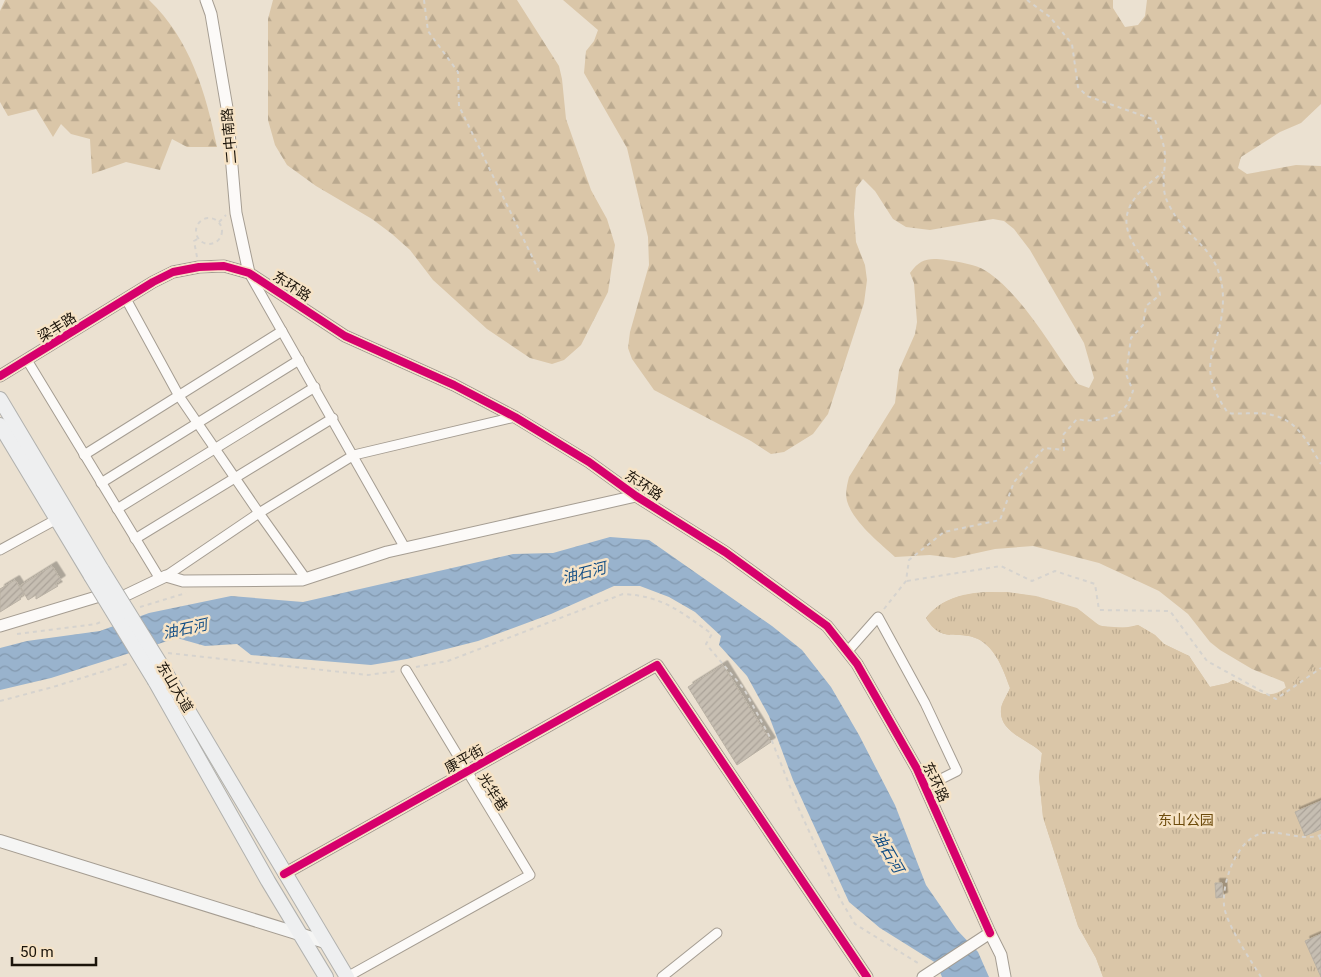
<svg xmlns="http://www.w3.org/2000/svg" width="1321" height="977" font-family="Roboto,'Noto Sans SC',sans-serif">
  <defs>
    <pattern id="forest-firs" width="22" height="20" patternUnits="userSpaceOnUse" patternTransform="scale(1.25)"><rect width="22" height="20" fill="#dac6a8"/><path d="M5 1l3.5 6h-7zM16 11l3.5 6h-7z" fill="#baa98f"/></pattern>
    <pattern id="park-tufts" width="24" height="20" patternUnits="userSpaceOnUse" patternTransform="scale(1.25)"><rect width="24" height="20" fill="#dac6a8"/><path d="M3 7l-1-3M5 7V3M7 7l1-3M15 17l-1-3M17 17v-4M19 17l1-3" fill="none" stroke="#baa98f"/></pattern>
    <pattern id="water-waves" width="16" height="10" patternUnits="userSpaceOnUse" patternTransform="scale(1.25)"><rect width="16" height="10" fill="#99b3cd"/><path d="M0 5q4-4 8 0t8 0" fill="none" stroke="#8399af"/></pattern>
    <pattern id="building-hatch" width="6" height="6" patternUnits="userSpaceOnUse" patternTransform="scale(1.25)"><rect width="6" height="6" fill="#c6beb2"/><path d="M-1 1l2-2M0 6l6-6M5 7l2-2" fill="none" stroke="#aaa298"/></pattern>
    <filter id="shadow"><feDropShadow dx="4.5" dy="-4.5" stdDeviation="0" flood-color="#0004"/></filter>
  </defs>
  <rect width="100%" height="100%" fill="#ebe1d1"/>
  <!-- forest -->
  <g fill="url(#forest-firs)">
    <path d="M5 0H149C190 39 206 93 217 147H187L172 139 160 170 126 162 92 174 90 139 71 134 61 124 53 137 36 109 8 116 0 102V11Z"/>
    <polygon points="273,0 517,0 559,66 562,79 566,119 591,190 607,219 615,245 608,292 581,345 564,360 552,364 530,358 487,329 433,280 410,250 392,234 372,219 316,186 287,165 275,145 268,120 268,19"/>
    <path d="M563 0H1113V8L1125 27 1138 25 1145 16 1147 0H1321V104L1301 123 1280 132 1241 157 1238 168 1247 174 1296 165 1321 166V797L1103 977 1096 958 1078 926 1043 817 1039 777 1042 753C1030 740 999 733 1001 710 1001 703 1008 694 1010 688 1004 671 996 648 978 639 957 629 942 645 926 618 957 577 1033 593 1074 608 1084 611 1090 621 1099 625 1110 629 1127 628 1138 625L1155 635 1164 644 1189 656 1210 687 1228 683 1233 680C1254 690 1265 702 1286 688L1284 682 1252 669 1220 650 1210 642 1188 614 1159 591 1099 563 1033 546 995 549 954 558 930 555 895 557C880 543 853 522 847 501 845 493 847 485 849 477L895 403 899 370 915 334 917 322 914 283 910 273C921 258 929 258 946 260 959 262 975 264 986 271 1022 294 1053 350 1078 384L1089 388 1094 378 1084 343 1030 250 1014 229 1004 221 993 219 930 230 906 227 893 219 875 191 863 179 856 188 854 214 856 242 865 265 867 280 864 303 828 414 813 434 784 452 771 454 751 441 654 390 632 359 628 348 630 332 649 265 648 237 627 148 584 73 586 51 594 41 598 30Z"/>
  </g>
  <!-- park -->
  <path fill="url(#park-tufts)" d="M1007 592 1036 596 1077 608 1100 626 1128 628 1138 625 1155 635 1164 644 1189 656 1210 687 1228 683 1233 680 1263 694 1276 695 1321 661V977H1103L1096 958 1078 926 1043 817 1039 777 1042 753C1030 740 999 733 1001 710 1001 703 1008 694 1010 688 1004 671 996 648 978 639 957 629 942 645 926 618 946 592 977 593 1007 592Z"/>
  <!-- water -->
  <polygon fill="url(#water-waves)" points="610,537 649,540 772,626 802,650 831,687 859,735 895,805 926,885 957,930 978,952 989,977 942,977 936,963 880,928 849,902 793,780 769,716 747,676 719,645 721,636 695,612 669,597 640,586 614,586 551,614 478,641 407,659 371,665 251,655 237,644 205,646 177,638 51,678 0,690 0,648 27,641 100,631 149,613 231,596 303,602 513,554 553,553"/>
  <!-- building -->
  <g fill="url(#building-hatch)" stroke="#b9b1a4" filter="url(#shadow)">
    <polygon points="52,566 61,580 55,584 58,586 36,599 36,595 28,600 20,586"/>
    <polygon points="15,580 24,594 18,597 21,599 0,612 0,589"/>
    <polygon points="723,665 771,742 737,765 688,687"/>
    <polygon points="1321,801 1321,829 1305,836 1295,812"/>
    <polygon points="1215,883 1222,883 1223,897 1216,898"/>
    <polygon points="1321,934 1321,977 1305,941"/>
  </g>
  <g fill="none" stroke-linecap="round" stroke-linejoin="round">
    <defs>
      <g id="minor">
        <polyline points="249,273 405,548"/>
        <polyline points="126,299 179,396 259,513 354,455 515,417"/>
        <polyline points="27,360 160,579"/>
        <polyline points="84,455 282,331"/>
        <polyline points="101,483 299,360"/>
        <polyline points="117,509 315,387"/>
        <polyline points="135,539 333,418"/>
        <polyline points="0,550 57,519"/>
        <polyline points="166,576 259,513 306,579"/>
        <polyline points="847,652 878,617 925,703 957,771 925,787"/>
        <polyline points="347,977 530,875 406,670"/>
        <polyline points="662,977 717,933"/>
      </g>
      <g id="tertiary">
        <polyline points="206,0 211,14 227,108 236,213 249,273"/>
        <polyline points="0,376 153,282 173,272 199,267 224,266 249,273 345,336 454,385 515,417 589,462 636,496 725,552 827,626 857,664 917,769 990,933"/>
        <polyline points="120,598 166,576 183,581 302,580 387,552 636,496"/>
        <polyline points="0,626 103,595"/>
        <polyline points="284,874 657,665 867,977"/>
        <polyline points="923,977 990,933 1001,955 1005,977"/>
      </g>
      <polyline id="secondary" points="0,841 325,942"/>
      <g id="primary">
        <polyline points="0,399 102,570"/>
        <polyline points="0,425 91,576"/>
        <polyline points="166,673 347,977"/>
        <polyline points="155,681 268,881 326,977"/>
      </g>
    </defs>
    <!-- minor casing -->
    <use href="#minor" stroke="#a59d92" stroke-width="11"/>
    <!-- tertiary casing -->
    <use href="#tertiary" stroke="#a59d92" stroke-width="13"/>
    <!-- secondary casing -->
    <use href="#secondary" stroke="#a59d92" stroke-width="14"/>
    <!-- primary casing -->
    <use href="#primary" stroke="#b1b1ae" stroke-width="16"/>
    <!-- path -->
    <g stroke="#d6d3ce" stroke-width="2" stroke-dasharray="4 4" stroke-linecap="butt">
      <polyline points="424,0 428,31 458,72 459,106 540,273"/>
      <path d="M1027 0 1050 17 1072 44 1078 87 1087 96 1155 120C1159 132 1165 144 1165 157 1165 173 1160 189 1169 205 1188 243 1222 247 1223 298 1223 350 1191 360 1228 413 1242 415 1259 411 1272 415 1298 420 1308 444 1321 464"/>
      <circle cx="209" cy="231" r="13"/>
      <polyline points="219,222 226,215"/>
      <polyline points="197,257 194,241 199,238"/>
      <polyline points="907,581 1001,566 1032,581 1055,571 1095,584 1099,610 1170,611 1207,661 1276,699 1321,668"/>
      <polyline points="140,607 186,593"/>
      <path d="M884 609 906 581 909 560 944 532 1000 520 1014 482 1044 448 1064 450 1063 435 1077 419C1092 423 1116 419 1126 406 1129 402 1131 395 1133 391L1126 374 1131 338 1143 325 1146 306 1160 295C1159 290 1158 282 1155 277 1141 251 1112 229 1135 198 1142 188 1154 180 1163 172"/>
      <polyline points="17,634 96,624 103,621"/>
      <polyline points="168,653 368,675 397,671"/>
      <path d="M416 667 448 661 623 594C663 596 681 612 712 634L706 644 744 689 772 741 798 807 840 899 855 924 921 965"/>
      <polyline points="0,701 53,687 130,663"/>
      <polyline points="1319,836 1321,841"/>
      <path d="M1261 977C1251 961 1225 922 1224 905 1222 883 1236 841 1260 834 1277 828 1300 842 1321 835"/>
    </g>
    <!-- minor -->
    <use href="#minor" stroke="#fcfaf8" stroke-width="9"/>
    <!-- tertiary -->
    <use href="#tertiary" stroke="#fcfaf8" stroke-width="11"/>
    <!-- secondary -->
    <use href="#secondary" stroke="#f5f5f4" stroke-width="12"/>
    <!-- primary -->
    <use href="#primary" stroke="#eeeff0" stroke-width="14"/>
    <defs>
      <g id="primary-bridge">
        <polyline points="102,570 166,673"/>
        <polyline points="91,576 155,681"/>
      </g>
    </defs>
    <!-- primary-bridge casing -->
    <use href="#primary-bridge" stroke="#b1b1ae" stroke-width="16" stroke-linecap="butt"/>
    <!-- primary-bridge -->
    <use href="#primary-bridge" stroke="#eeeff0" stroke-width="14"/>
    <defs>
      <g id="cycleway">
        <polyline points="0,376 153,282 173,272 199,267 224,266 249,273 345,336 454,385 515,417 589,462 636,496 725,552 827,626 857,664 917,769 990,933"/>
        <polyline points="284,874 657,665 867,977"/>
      </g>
    </defs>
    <!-- cycleway casing -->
    <use href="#cycleway" stroke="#f6e3c6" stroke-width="11"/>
    <!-- cycleway -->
    <use href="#cycleway" stroke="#d6006c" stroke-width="8"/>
  </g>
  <g text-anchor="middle" stroke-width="5" stroke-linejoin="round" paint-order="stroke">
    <!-- street labels -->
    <g font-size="14" fill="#1b140a" stroke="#f6e3c6">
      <text transform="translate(229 136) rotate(-95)" y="5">二中南路</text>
      <text transform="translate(292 286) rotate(33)" y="5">东环路</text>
      <text transform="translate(57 327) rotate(-32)" y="5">梁丰路</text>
      <text transform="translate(644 485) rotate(34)" y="5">东环路</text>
      <text transform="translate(175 687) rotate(59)" y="5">东山大道</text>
      <text transform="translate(464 759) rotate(-29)" y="5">康平街</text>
      <text transform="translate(936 782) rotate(65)" y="5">东环路</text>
      <text transform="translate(493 792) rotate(58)" y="5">光华巷</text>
    </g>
    <!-- park labels -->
    <g font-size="14" fill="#6e4c0c" stroke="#f6e3c6">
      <text x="1186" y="825">东山公园</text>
    </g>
    <!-- water labels -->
    <g font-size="15" font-style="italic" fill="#124e85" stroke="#f6e3c6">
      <text transform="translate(584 573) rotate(-14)" y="5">油石河</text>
      <text transform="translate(185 629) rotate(-12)" y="5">油石河</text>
      <text transform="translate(888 852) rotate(60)" y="5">油石河</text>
    </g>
  </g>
  <!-- scale -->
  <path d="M12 957v8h84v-8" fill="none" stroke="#1b140a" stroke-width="2.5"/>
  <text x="20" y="957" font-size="15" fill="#1b140a" stroke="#f6e3c6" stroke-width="4" paint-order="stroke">50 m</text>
</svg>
